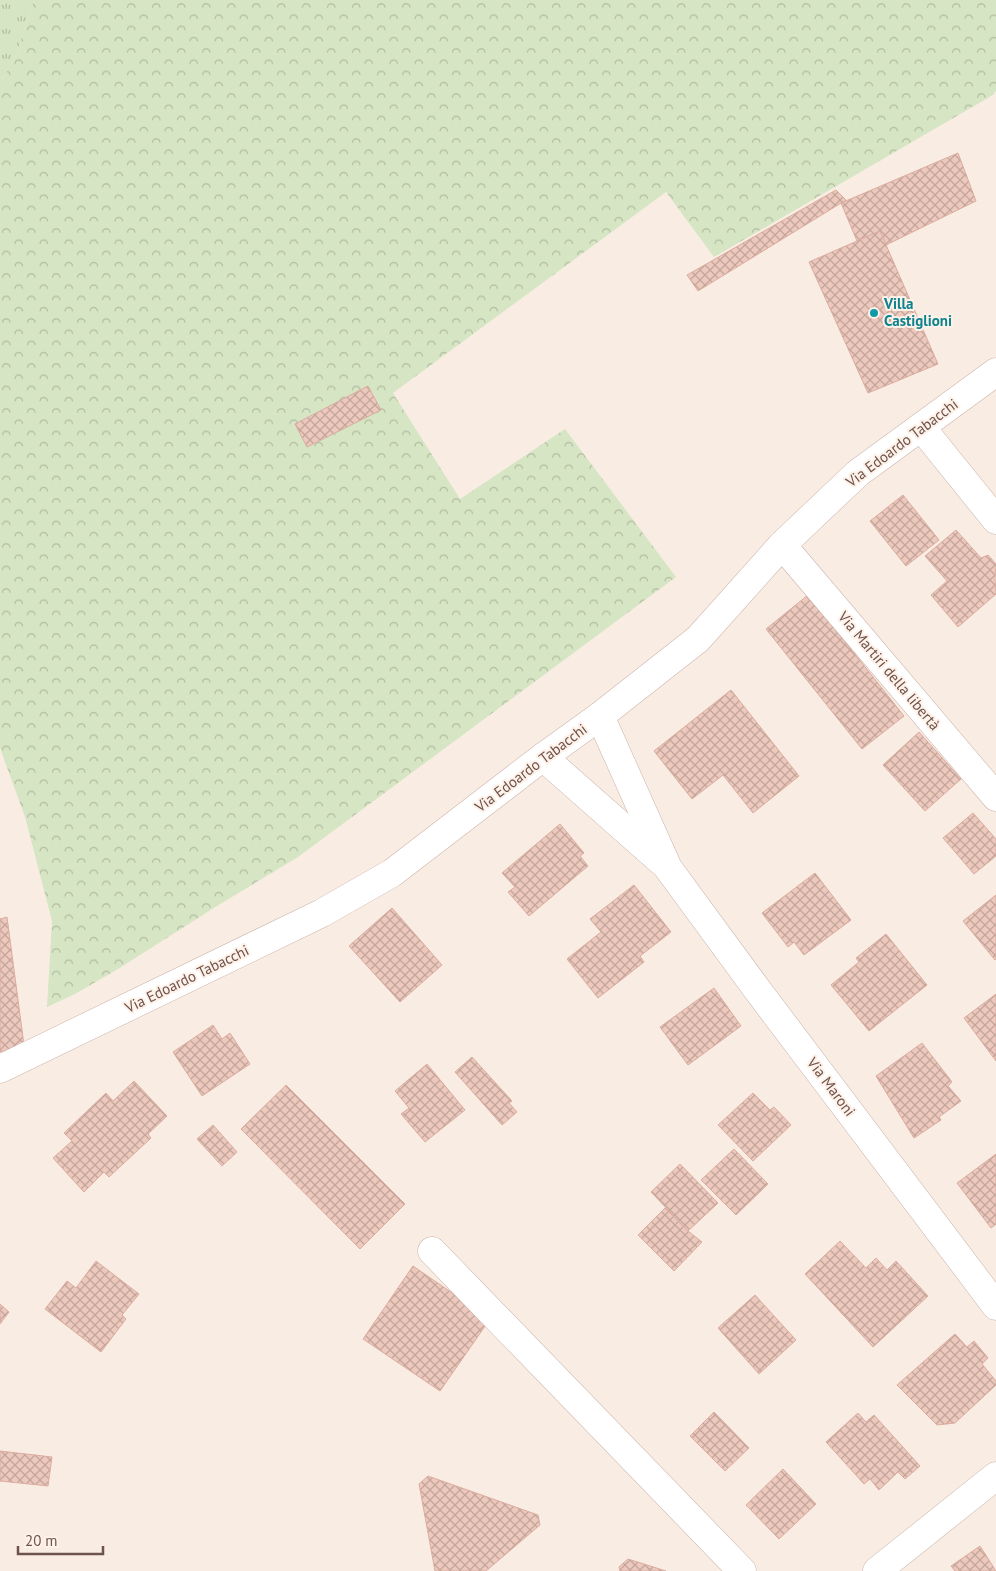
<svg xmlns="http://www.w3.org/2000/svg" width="996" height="1571" font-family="'PT Sans',sans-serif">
  <defs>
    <pattern id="grass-tufts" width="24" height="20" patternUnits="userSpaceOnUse" patternTransform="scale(1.25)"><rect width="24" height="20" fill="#d6e5c3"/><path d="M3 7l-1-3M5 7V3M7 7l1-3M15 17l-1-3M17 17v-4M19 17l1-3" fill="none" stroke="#b2bca1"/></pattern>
    <pattern id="forest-crowns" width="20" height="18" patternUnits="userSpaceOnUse" patternTransform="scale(1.25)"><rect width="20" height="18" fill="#d6e5c3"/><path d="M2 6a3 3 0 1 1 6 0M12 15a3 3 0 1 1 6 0" fill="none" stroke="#b2bca1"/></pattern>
    <pattern id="building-cross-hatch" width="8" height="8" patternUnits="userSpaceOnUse" patternTransform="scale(1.25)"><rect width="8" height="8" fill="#ecc8bd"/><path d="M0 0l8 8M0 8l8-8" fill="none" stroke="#c3a59c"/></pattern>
  </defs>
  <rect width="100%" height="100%" fill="#f9ede3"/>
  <!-- grass -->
  <polygon fill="url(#grass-tufts)" points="0,0 34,0 16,56 0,83"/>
  <!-- forest -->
  <polygon fill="url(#forest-crowns)" points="34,0 996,0 996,91 993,95 714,257 666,192 393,393 460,499 565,429 676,577 298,857 217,906 118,969 75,994 47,1007 52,921 25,817 0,748 0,83 16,56"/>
  <!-- building -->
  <g fill="url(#building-cross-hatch)" stroke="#ddac9f">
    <polygon points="958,153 976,201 886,245 880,231 857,241 841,203"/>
    <polygon points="836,190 846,200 698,291 687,275"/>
    <polygon points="880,231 938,364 868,393 809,262"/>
    <polygon points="368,386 381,410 307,447 295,424"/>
    <polygon points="903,495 939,540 906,566 870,521"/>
    <polygon points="956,530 981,558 988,555 996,564 995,578 996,594 958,627 931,595 947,581 925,556"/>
    <polygon points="808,595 904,716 862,749 766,629"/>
    <polygon points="731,690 799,776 753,813 723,775 692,799 654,751"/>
    <polygon points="919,732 961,779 925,811 883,765"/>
    <polygon points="973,813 996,839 996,856 974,874 943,838"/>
    <polygon points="560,824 584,853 580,856 588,866 529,916 508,892 515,887 502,873"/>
    <polygon points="815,873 851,920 804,955 794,942 788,947 762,913"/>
    <polygon points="634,885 671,932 640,956 644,962 598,998 567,959 601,932 590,919"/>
    <polygon points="996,895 996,959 995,960 963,921"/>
    <polygon points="392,908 442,965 400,1002 349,946"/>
    <polygon points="7,917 24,1045 0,1052 0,919"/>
    <polygon points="886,934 927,985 869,1031 831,985 859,962 856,958"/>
    <polygon points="714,988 741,1026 688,1065 660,1027"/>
    <polygon points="996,994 996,1061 964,1018"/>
    <polygon points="213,1025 222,1039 230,1033 250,1064 202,1096 173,1052"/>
    <polygon points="922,1043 952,1082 948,1086 961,1101 939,1117 941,1120 914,1138 876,1076"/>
    <polygon points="472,1057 512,1101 509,1103 517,1112 502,1125 455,1072"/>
    <polygon points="427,1064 465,1110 425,1142 401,1114 409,1108 395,1091"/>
    <polygon points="134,1081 167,1116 148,1134 151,1138 109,1177 104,1172 84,1192 53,1158 72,1141 64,1133 106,1093 113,1101"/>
    <polygon points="286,1085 405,1204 360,1249 241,1129"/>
    <polygon points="753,1093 770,1110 774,1107 791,1125 753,1161 718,1125"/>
    <polygon points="213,1125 237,1152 222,1166 197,1139"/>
    <polygon points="734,1149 768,1184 736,1215 701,1180"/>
    <polygon points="996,1154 996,1224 991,1228 957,1183"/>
    <polygon points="680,1164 718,1203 688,1231 651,1192"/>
    <polygon points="665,1208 688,1231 702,1242 674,1271 638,1235"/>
    <polygon points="840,1241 866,1268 876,1258 887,1270 896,1261 928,1296 873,1347 805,1274"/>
    <polygon points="96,1261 139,1294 122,1315 126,1319 101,1352 45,1309 67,1281 76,1288"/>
    <polygon points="413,1266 490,1319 440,1391 363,1339"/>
    <polygon points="755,1295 796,1340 759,1374 718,1328"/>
    <polygon points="0,1304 9,1312 0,1324"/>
    <polygon points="955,1334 967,1347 974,1341 988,1358 982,1364 996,1381 996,1385 955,1423 937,1425 897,1385"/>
    <polygon points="714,1412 749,1448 725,1471 690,1436"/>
    <polygon points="858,1413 866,1422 874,1415 920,1466 905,1479 898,1472 879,1490 870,1479 864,1484 826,1442"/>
    <polygon points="0,1451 52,1457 48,1486 0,1481"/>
    <polygon points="783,1469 816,1504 779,1539 746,1505"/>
    <polygon points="428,1476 538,1515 540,1525 486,1571 435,1571 419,1484"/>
    <polygon points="980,1546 996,1571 955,1571 951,1566"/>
    <polygon points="628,1559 666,1571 620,1571 619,1567"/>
  </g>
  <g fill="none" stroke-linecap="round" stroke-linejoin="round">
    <defs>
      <g id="street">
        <polyline points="921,427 996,520"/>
        <polyline points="782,545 996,797"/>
        <polyline points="600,716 668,868 759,992 996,1306"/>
        <polyline points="543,757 662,862"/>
        <polyline points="432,1251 742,1571"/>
        <polyline points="877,1571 996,1476"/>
      </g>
      <polyline id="secondary" points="0,1069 322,913 392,873 543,757 600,716 698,639 782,545 858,473 996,372"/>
    </defs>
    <!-- street casing -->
    <use href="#street" stroke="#c8b3ab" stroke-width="29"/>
    <!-- secondary casing -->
    <use href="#secondary" stroke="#ceb4ab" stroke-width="29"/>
    <!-- street -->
    <use href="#street" stroke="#fff" stroke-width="28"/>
    <!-- secondary -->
    <use href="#secondary" stroke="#fff" stroke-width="28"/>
  </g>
  <!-- markers -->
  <circle fill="#0f9aa8" stroke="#fdf1e8" stroke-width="2" cx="874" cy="313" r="5"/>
  <g text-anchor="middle" stroke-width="4" stroke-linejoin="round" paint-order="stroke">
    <!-- culture labels -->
    <g font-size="15" font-weight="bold" fill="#0d838f" stroke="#fdf1e8" text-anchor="start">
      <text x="884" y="309">Villa<tspan x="884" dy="17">Castiglioni</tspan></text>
    </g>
    <!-- street labels -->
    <g font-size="15" fill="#6e524c" stroke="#fdf1e8">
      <text transform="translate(902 443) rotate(-37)" y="5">Via Edoardo Tabacchi</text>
      <text transform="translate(889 671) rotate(50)" y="5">Via Martiri della libertà</text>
      <text transform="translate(531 768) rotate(-37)" y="5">Via Edoardo Tabacchi</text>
      <text transform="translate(187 979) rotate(-26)" y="5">Via Edoardo Tabacchi</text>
      <text transform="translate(831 1087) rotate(53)" y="5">Via Maroni</text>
    </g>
  </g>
  <!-- scale -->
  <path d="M18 1546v8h85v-8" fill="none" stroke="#6e524c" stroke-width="2.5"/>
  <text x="25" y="1546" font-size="15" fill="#6e524c" stroke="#fdf1e8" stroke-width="4" paint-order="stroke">20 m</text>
</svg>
